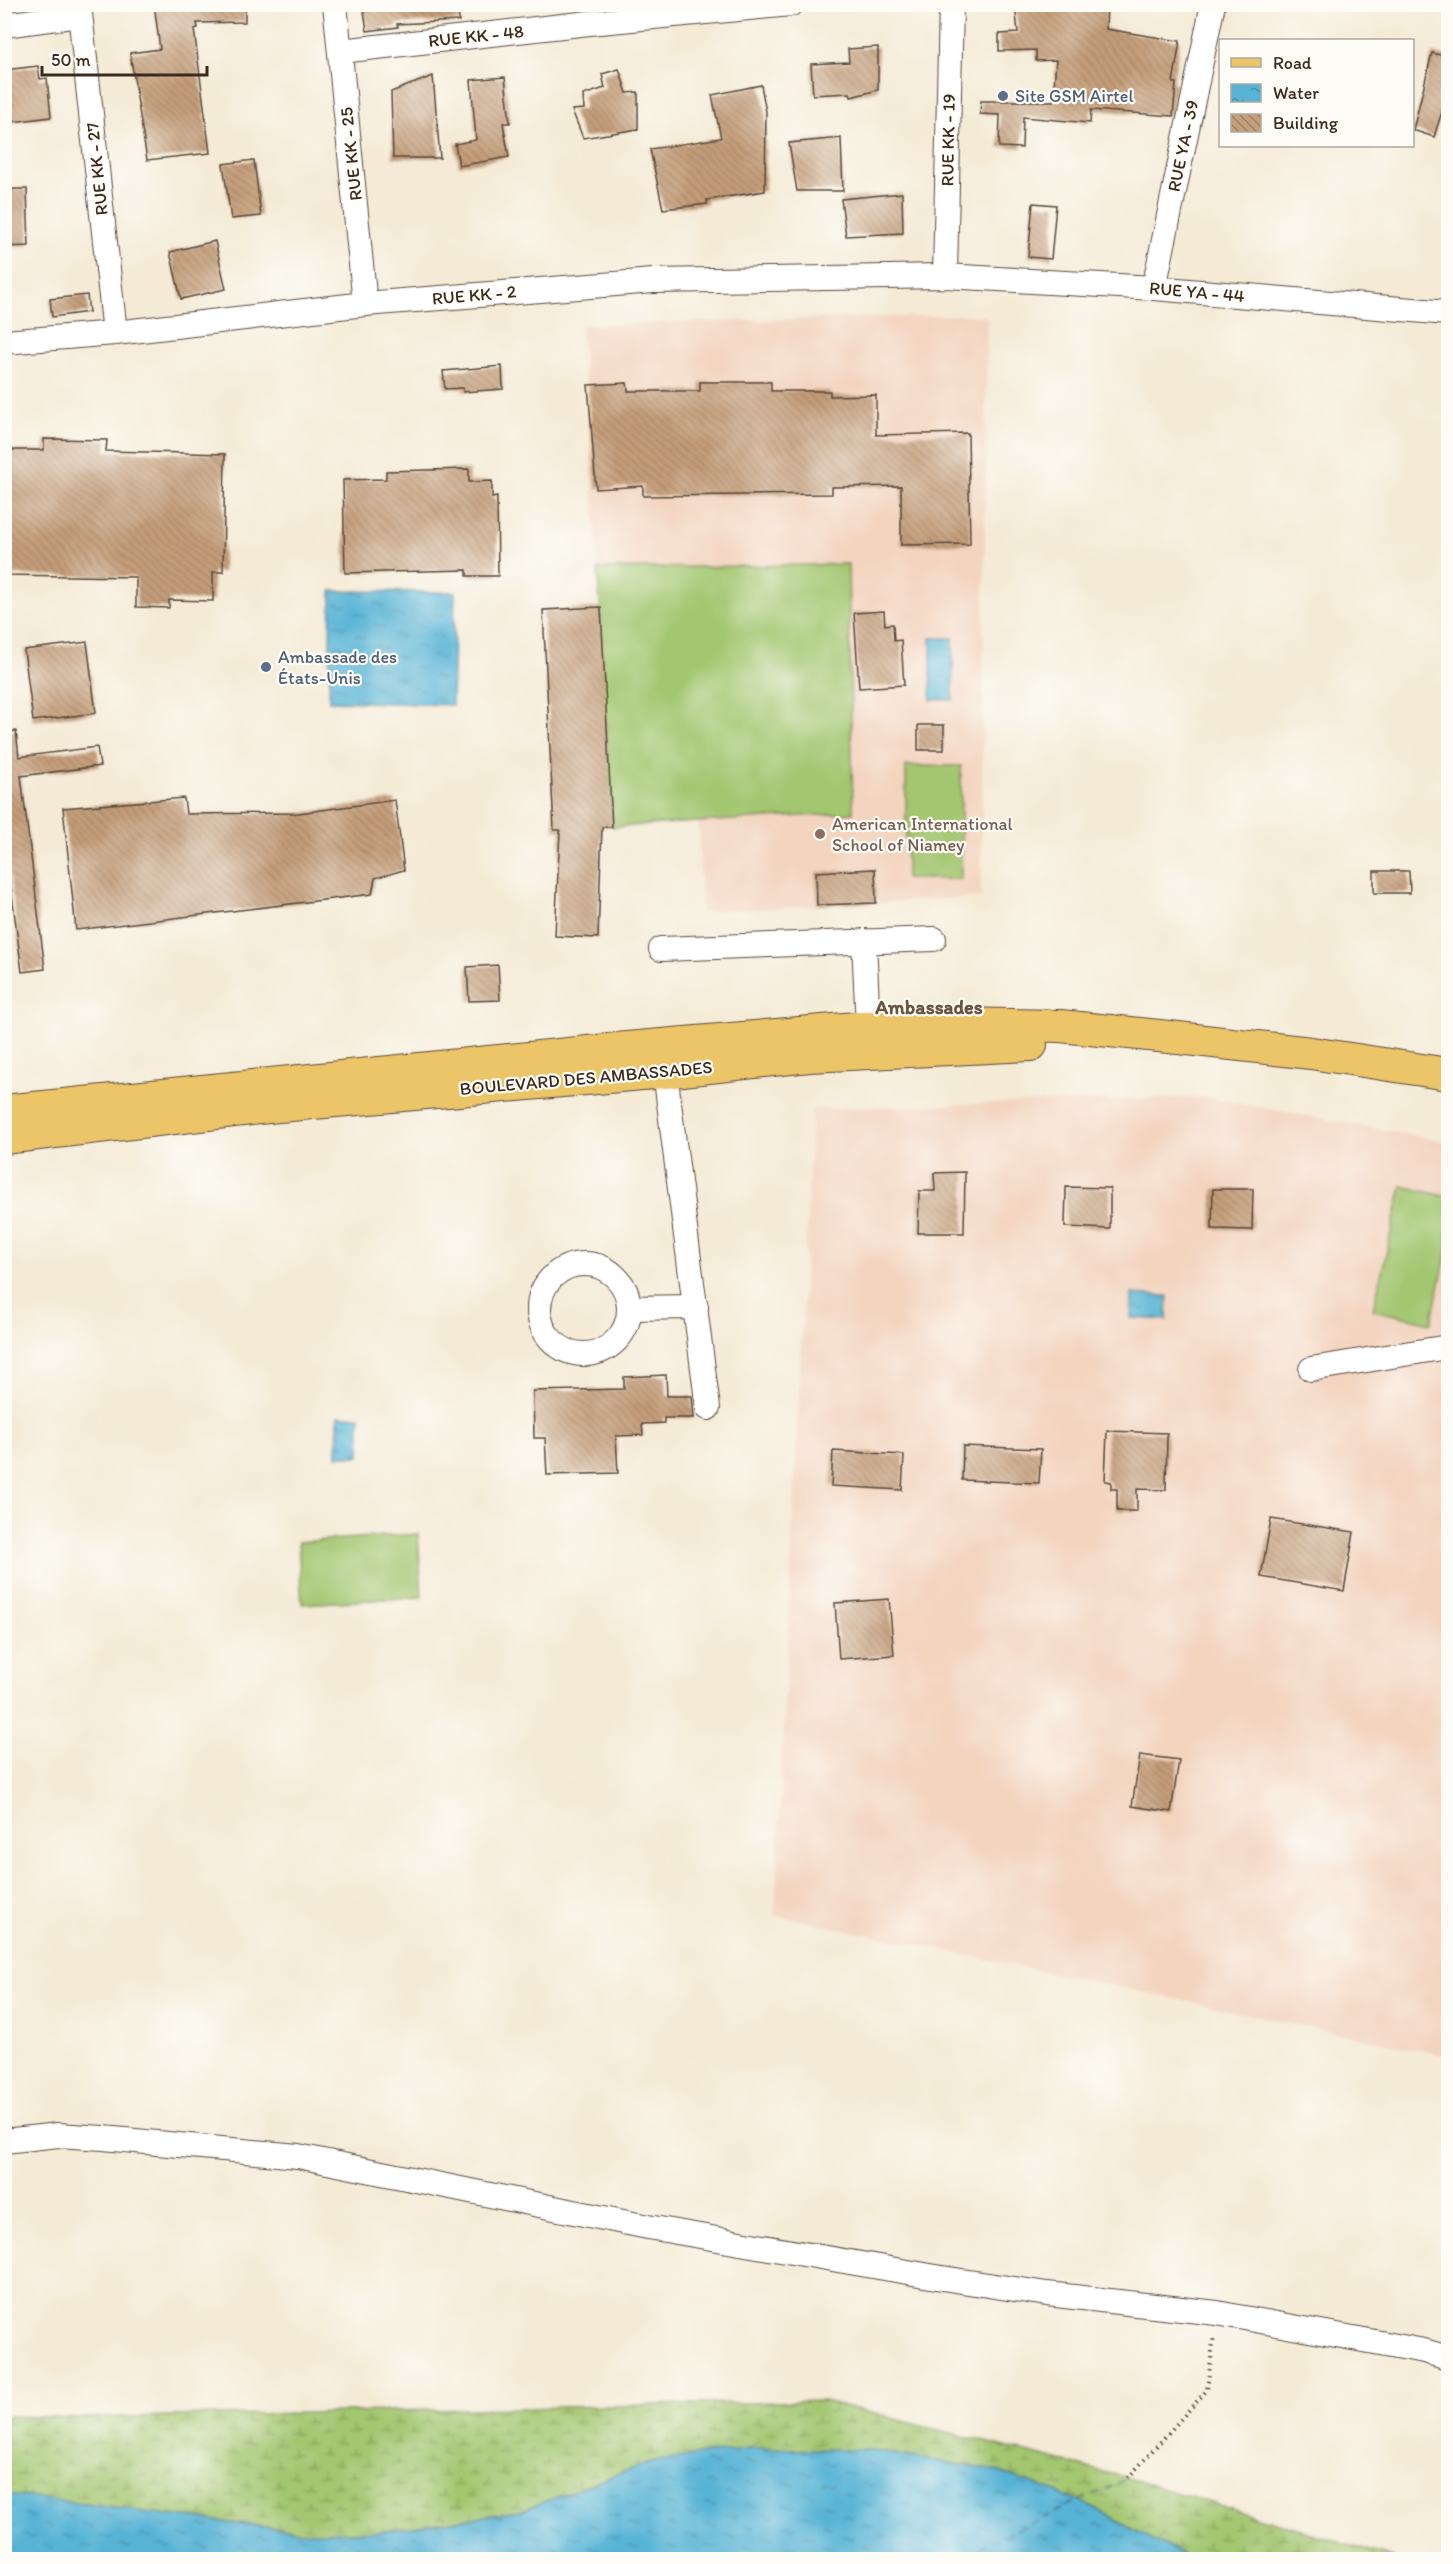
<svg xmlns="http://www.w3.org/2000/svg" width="1453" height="2564" font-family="Itim,sans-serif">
  <defs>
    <pattern id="wetland-marsh" width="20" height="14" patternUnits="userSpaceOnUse" patternTransform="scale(1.5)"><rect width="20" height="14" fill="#a3c670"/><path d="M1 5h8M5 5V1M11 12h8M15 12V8" fill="none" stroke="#86a15b"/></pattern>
    <pattern id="water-ripples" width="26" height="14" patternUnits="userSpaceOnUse" patternTransform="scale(1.5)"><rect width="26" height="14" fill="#57b3d5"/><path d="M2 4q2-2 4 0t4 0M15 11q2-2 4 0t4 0" fill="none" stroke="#4992ac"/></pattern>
    <pattern id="building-back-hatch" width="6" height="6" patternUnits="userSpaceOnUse" patternTransform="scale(1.5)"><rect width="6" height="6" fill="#c59e7a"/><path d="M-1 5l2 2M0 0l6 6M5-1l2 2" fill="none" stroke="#a18163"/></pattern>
  </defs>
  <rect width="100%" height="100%" fill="#fdfcf7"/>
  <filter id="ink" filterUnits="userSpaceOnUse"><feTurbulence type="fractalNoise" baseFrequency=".0167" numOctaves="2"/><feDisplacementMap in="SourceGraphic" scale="12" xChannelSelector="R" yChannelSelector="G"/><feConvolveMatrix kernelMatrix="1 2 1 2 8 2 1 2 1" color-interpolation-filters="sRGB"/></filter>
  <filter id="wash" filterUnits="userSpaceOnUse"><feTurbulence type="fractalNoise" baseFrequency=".008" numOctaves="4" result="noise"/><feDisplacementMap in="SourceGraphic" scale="24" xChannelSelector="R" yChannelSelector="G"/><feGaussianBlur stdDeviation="1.35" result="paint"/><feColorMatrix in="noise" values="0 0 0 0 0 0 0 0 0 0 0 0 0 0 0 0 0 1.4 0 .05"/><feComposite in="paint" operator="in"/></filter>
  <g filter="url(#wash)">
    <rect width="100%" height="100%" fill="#f4ead5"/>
    <!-- built -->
    <g fill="#f3d4bf">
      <polygon points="965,315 987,317 981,897 701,912 699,822 612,827 601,607 581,325"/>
      <polygon points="1204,1097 1448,1142 1448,2056 775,1915 812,1109"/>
    </g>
    <!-- wetland -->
    <polygon fill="url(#wetland-marsh)" stroke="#6f7847" stroke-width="1.5" points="824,2401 1128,2478 1397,2559 1190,2559 1081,2501 997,2471 867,2450 750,2448 650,2462 520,2511 379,2532 303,2532 5,2494 5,2416 84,2418"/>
    <!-- garden -->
    <g fill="#a3c670" stroke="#6f7847" stroke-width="1.5">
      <polygon points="848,564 853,813 612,827 598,569"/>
      <rect x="906" y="766" width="55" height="113"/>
      <polygon points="1402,1186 1448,1197 1448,1247 1431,1323 1373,1310"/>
      <polygon points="418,1534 422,1597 302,1604 298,1542"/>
    </g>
    <!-- water -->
    <g fill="url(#water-ripples)" stroke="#496e7a" stroke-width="1.5">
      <polygon points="331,591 455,592 452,705 329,701"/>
      <rect x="931" y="638" width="22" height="62"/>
      <polygon points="1132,1294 1168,1296 1167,1320 1131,1318"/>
      <polygon points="338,1416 360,1416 360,1456 337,1456"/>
      <polygon points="750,2448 867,2450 997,2471 1081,2501 1190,2559 5,2559 5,2494 303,2532 379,2532 520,2511 650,2462"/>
    </g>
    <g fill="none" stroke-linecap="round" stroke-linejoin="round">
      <!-- ferry -->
      <polyline stroke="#455a5e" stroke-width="1.5" stroke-dasharray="8 6" stroke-linecap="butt" points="953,2560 1128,2478"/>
    </g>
    <g id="blocks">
      <!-- building -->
      <g fill="url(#building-back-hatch)">
        <polygon points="154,4 245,4 245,22 197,23 198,28 194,29 210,153 147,160 130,53 160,49"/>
        <polygon points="363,4 458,4 459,21 397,24 398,27 367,31"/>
        <polygon points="1015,4 1107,4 1106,29 1180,41 1173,83 1176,83 1173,116 1091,110 1090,123 1023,117 1022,148 999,147 1000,115 980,114 981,101 1053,101 1056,60 1036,61 1036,50 999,51 999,34 1018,33"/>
        <polygon points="878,47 878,90 851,97 850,93 813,95 811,64 849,62 848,49"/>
        <polygon points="1432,53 1449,57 1449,89 1434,137 1413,130"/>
        <polygon points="38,66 40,79 47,78 51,117 4,123 4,70"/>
        <polygon points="619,69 627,93 638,92 638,129 583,138 572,110 584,109 583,95 605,88 602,74"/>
        <polygon points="433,76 440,158 393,158 391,92"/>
        <polygon points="505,77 510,123 503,123 509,157 459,166 455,144 476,140 471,80"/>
        <polygon points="761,85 766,112 765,191 707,200 707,204 663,209 650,149 721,138 712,95"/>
        <polygon points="841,138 843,191 797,191 789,143"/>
        <polygon points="254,160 261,216 231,219 223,164"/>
        <polygon points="4,189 27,189 29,246 4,247"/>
        <polygon points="902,193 903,233 846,236 841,199"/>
        <polygon points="1033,203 1056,205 1051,259 1028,257"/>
        <polygon points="215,241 226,289 181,299 170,252"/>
        <polygon points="87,295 89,312 52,317 50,299"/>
        <polygon points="502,366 503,389 463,392 463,388 445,389 443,371"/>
        <polygon points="700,382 771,382 771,391 830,391 830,396 876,395 876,435 968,433 970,544 901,545 901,486 832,487 832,494 643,496 643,486 596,489 588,385 627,383 628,391 700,391"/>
        <polygon points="44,439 107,440 106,451 225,454 223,572 213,572 213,601 169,600 169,608 136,607 136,577 4,575 4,450 44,450"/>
        <polygon points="469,469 469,482 492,481 492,498 497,497 498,576 467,576 467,570 345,573 343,480 386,479 386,471"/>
        <polygon points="601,607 612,827 602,827 598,938 555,936 560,830 554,830 543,610"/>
        <polygon points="884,611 885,625 893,624 894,641 901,640 904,685 859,688 854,613"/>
        <polygon points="87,642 96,713 33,721 24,650"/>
        <rect x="918" y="725" width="26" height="25"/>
        <polygon points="16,731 19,757 97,747 100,766 21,776 45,969 22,972 4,833 4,732"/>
        <polygon points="184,798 186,814 299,813 395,800 404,870 375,878 372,894 76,930 63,808"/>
        <polygon points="875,869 876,903 817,905 816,872"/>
        <polygon points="1374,871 1409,871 1410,893 1374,893"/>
        <polygon points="498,965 500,1000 469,1001 467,967"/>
        <polygon points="965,1172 964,1233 918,1233 919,1191 935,1191 934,1173"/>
        <polygon points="1066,1187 1110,1188 1110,1229 1065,1227"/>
        <polygon points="1213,1189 1253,1189 1252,1230 1212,1229"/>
        <polygon points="666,1375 667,1396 692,1396 694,1418 664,1418 664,1423 642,1424 643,1435 616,1436 618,1473 547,1475 545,1438 534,1438 533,1391 624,1389 624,1377"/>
        <polygon points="1107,1431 1167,1433 1166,1490 1137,1489 1137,1511 1117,1511 1117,1489 1111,1489 1111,1482 1105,1481"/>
        <polygon points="963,1446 1041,1449 1039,1483 962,1480"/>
        <polygon points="833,1451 904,1455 902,1490 831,1486"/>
        <polygon points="1271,1519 1354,1532 1344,1591 1261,1577"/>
        <polygon points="889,1599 894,1655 839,1659 835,1603"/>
        <polygon points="1140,1755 1179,1760 1171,1812 1132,1806"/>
      </g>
    </g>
  </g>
  <g filter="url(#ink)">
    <use href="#blocks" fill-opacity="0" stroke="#574739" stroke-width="1.5"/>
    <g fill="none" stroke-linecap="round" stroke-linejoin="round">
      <defs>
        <g id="minor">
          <polyline points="79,4 115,333"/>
          <polyline points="335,4 365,304"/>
          <polyline points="4,25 80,15"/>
          <polyline points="341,51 589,23 791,4"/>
          <polyline points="945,276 951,4"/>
          <polyline points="1154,288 1213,4"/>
          <polyline points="4,342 115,333 365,304 653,281 945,276 1154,288 1448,313"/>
          <polyline points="864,941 868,1027"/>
          <polyline points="661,949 934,939"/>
          <polyline points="663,1056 708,1408"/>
          <circle cx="584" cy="1309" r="45"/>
          <polyline points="629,1308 696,1307"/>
          <polyline points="1311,1369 1448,1347"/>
          <polyline points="4,2141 58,2135 103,2138 298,2156 648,2227 942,2278 1047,2294 1217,2313 1424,2351 1448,2358"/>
        </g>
        <g id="major">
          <polyline points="4,1111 627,1048 868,1027 952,1024 1060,1026 1169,1037 1311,1053 1448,1074"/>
          <polyline points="4,1138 268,1107 665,1072 809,1056 1031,1045"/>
        </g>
      </defs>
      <!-- minor casing -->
      <use href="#minor" stroke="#574739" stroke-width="26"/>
      <!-- major casing -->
      <use href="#major" stroke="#574739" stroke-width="34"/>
      <!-- path -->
      <polyline stroke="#574739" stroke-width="4" stroke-dasharray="1.5 4.5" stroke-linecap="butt" points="1128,2478 1207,2390 1214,2335"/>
      <!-- minor -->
      <use href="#minor" stroke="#fff" stroke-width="24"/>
      <!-- major -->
      <use href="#major" stroke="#edc569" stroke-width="32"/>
    </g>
  </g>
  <!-- markers -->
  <g fill="#5c6f8a" stroke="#fdfcf7" stroke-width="2">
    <circle cx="1003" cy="96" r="6"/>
    <circle cx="266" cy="667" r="6"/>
  </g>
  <circle fill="#8d6e63" stroke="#fdfcf7" stroke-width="2" cx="820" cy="834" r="6"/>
  <g text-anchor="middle" stroke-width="4.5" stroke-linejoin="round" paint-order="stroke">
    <!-- street labels -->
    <g font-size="18" fill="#3b2a1e" stroke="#fdfcf7">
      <text transform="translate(476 36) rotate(-6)" y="6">RUE KK - 48</text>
      <text transform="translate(948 140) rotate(-89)" y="6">RUE KK - 19</text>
      <text transform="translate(1183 146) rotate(-78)" y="6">RUE YA - 39</text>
      <text transform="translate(351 154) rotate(-96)" y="6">RUE KK - 25</text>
      <text transform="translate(97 169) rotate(-96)" y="6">RUE KK - 27</text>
      <text transform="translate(1197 292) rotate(5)" y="6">RUE YA - 44</text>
      <text transform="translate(474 295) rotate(-5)" y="6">RUE KK - 2</text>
      <text transform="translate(586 1078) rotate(-5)" y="6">BOULEVARD DES AMBASSADES</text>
    </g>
    <!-- service labels -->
    <g font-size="18" fill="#4e5e75" stroke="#fdfcf7" text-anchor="start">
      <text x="1015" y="102">Site GSM Airtel</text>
      <text x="278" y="663">Ambassade des<tspan x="278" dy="21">États-Unis</tspan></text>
    </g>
    <!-- education labels -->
    <g font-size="18" fill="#785e54" stroke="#fdfcf7" text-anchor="start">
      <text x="832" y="830">American International<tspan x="832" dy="21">School of Niamey</tspan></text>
    </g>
    <!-- neighbourhood labels -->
    <g font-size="20" font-weight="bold" fill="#6b533e" stroke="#fdfcf7">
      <text x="929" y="1014">Ambassades</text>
    </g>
  </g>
  <!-- margin -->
  <rect width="1453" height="2564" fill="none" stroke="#fdfcf7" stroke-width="24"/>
  <!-- legend -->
  <rect x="1219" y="39" width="195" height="108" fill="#fdfcf7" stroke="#afa8a0" stroke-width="1.5"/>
  <rect x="1231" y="58" width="30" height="9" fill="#edc569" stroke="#afa8a0" stroke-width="1.5"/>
  <text x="1273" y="69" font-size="18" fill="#3b2a1e">Road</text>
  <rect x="1231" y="84" width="30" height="18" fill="url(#water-ripples)" stroke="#afa8a0" stroke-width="1.5"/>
  <text x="1273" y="99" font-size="18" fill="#3b2a1e">Water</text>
  <rect x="1231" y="114" width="30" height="18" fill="url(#building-back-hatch)" stroke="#afa8a0" stroke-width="1.5"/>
  <text x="1273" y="129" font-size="18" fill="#3b2a1e">Building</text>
  <!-- scale -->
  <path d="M42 66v9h165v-9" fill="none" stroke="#3b2a1e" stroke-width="3"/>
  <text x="51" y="66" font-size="18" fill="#3b2a1e" stroke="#fdfcf7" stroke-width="4.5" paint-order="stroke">50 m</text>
</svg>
